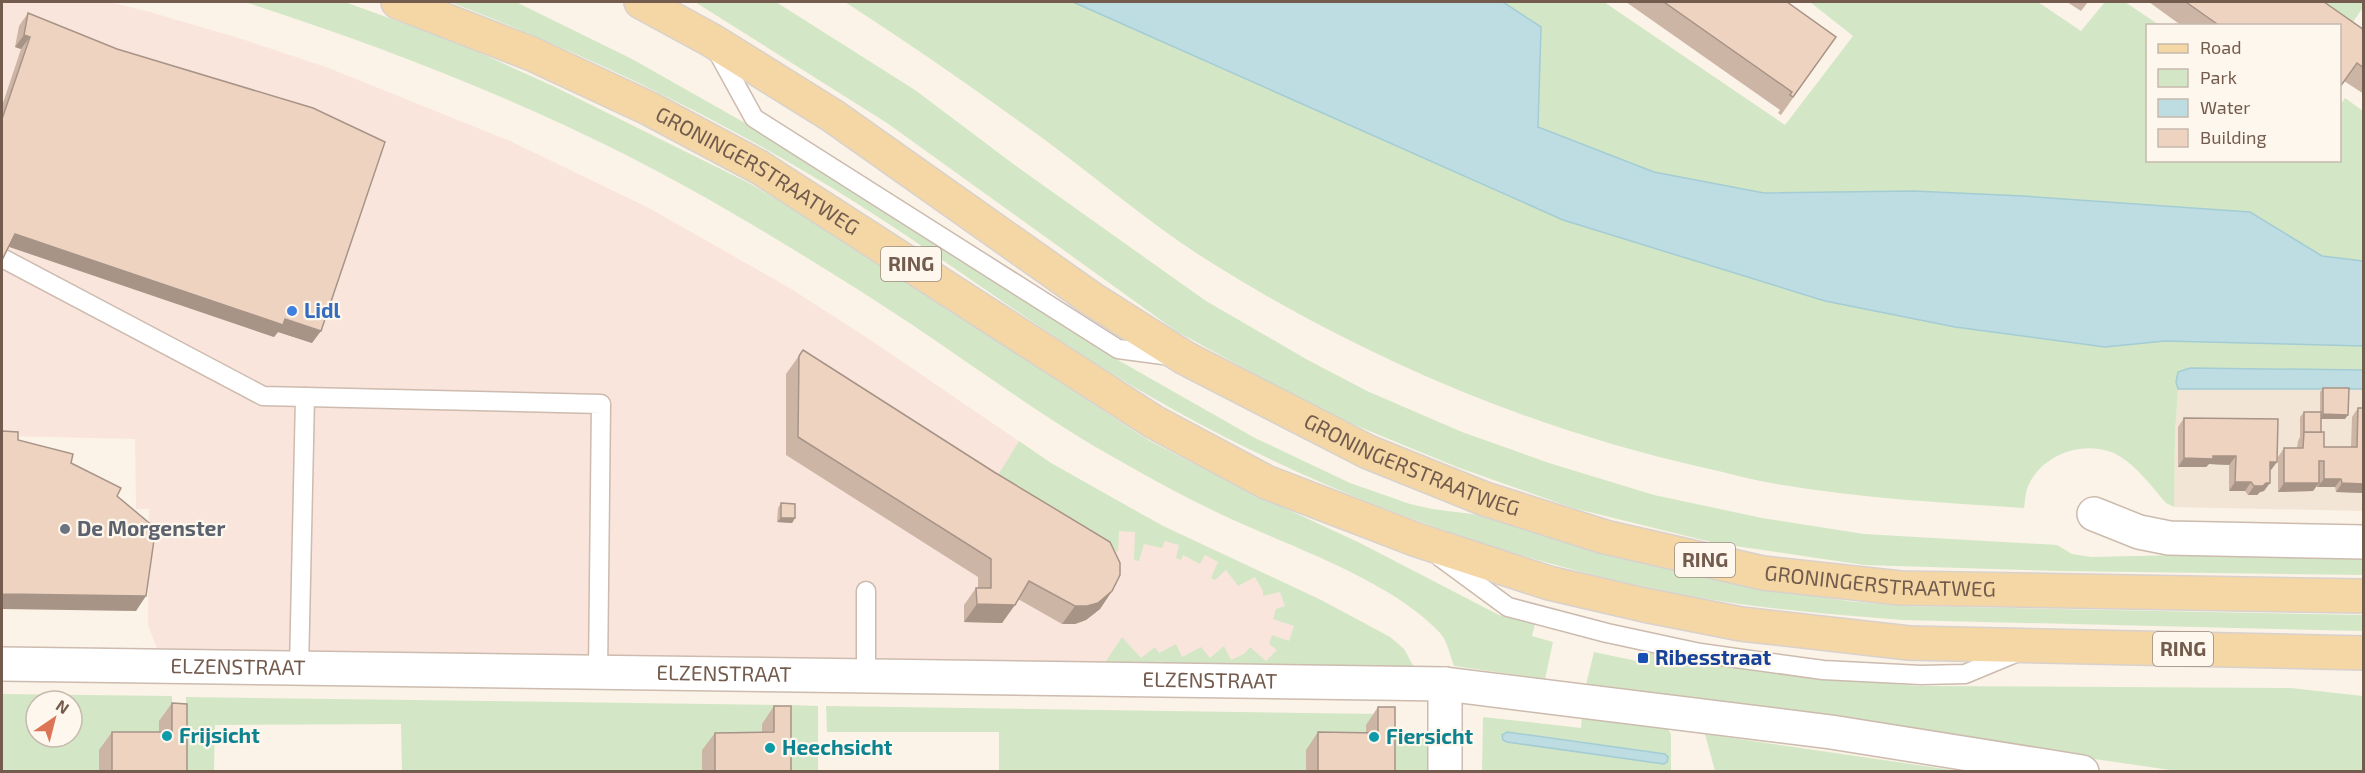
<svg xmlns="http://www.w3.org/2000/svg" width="2365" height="773" font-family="'Exo 2',sans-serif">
  <rect width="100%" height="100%" fill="#fbf3e7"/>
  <!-- residential -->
  <polygon fill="#f2e5d6" points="2178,389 2363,389 2363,511 2174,507 2175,435"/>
  <!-- commercial -->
  <polygon fill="#fae5dc" points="2,2 109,2 150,12 245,40 326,67 510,141 649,208 788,287 869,339 1051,463 1096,489 1163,526 1321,600 1390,637 1404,649 1415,669 158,651 148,625 149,509 136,509 135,439 2,436"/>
  <!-- green -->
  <g fill="#d3e7c6" fill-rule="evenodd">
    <path d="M245 2H345L458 43 553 86 749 183 844 240 1148 440 1239 487 1358 542 1499 615 1535 624 1532 636 1553 642 1545 679 1454 666C1450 656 1448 643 1441 634 1396 584 1301 550 1240 523 1200 505 1160 484 1122 462 1048 421 981 371 911 324 855 287 797 251 739 217 585 125 415 57 245 2Z"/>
    <path d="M450 2H516L632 59 754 128 964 260 1111 356 1255 438 1350 483 1410 504 1432 509 1480 515 1601 552 1779 589 1847 601 1904 606 2363 615V631L1903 620C1834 615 1764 609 1696 597 1518 565 1333 498 1176 411 1063 349 961 269 853 201 726 121 589 55 450 2Z"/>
    <polygon points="695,2 776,2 915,90 1016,166 1206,301 1306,359 1367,391 1462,432 1549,463 1654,495 1762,518 1864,534 2057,545 2072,554 2091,557 2181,555 2363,557 2363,575 2059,571 1864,565 1715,543 1573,508 1457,467 1328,414 1176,331 887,123"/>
    <path d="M845 2H1073L1563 220 1825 301 1955 327 2105 347 2165 341 2363 346V370L2190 368 2178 372 2176 382 2178 389 2175 435 2174 507 2166 503C2152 487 2139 469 2121 457 2089 437 2040 453 2027 489 2025 495 2025 502 2024 508 1941 503 1858 498 1776 484 1752 480 1728 473 1705 468 1531 429 1366 359 1215 265 1155 228 1102 182 1045 140 979 92 913 46 845 2Z"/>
    <polygon points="1503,2 1604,2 1785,125 1853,36 1810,2 2038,2 2081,31 2105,2 2125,2 2159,25 2148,26 2148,160 2340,160 2340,106 2345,98 2363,111 2363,261 2322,256 2250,212 2023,196 1914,191 1764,193 1654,172 1538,127 1541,27"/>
    <polygon points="2318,2 2363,2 2363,7 2351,25"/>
    <polygon points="1019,441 1051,463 1163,526 1321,600 1390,637 1404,649 1415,669 1104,664 1122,637 1141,658 1155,647 1159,653 1176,644 1182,657 1201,647 1210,658 1224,646 1231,660 1244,654 1250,647 1266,661 1277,650 1269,644 1272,635 1289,641 1294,626 1273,619 1276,609 1285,606 1280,592 1263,596 1263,591 1255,577 1238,586 1226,570 1215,580 1211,578 1218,562 1205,555 1200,564 1183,555 1181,560 1176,558 1179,545 1165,541 1162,548 1144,544 1139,561 1134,560 1135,532 1119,531 1118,552 995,480"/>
    <polygon points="1594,652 1646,663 1650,652 1699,661 1821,678 1919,686 2291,688 2363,696 2363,771 2177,771 1586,685"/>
    <path d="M2 694 172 696 173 721 159 750 99 771 2 772ZM36 701H72V737H36Z"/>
    <polygon points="186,697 779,705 778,724 762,750 703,750 702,772 402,771 401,724 215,725 214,771 186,772"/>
    <polygon points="791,705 818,706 818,770 791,770"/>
    <polygon points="826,706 1381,714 1365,751 1306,750 1306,771 999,772 999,732 827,732"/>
    <path d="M1582 716 1668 729 1671 734V771L1482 772 1483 717 1581 728ZM1507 732 1665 754 1668 757Z"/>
    <polygon points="1705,734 1959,771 1715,771"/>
    <polygon points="1428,738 1428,771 1394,771 1394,739"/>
  </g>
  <!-- water -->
  <g fill="#bddde3" stroke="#a4ccd4" stroke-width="1.5">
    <polygon points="1073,2 1503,2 1541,27 1538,127 1654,172 1764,193 1914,191 2023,196 2250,212 2322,256 2363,261 2363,346 2165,341 2105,347 1955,327 1825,301 1563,220"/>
    <polygon points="2190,368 2363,370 2363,389 2178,389 2176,382 2178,372"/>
    <polygon points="1507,732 1665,754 1668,757 1667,762 1664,764 1507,742 1503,740 1502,735"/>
  </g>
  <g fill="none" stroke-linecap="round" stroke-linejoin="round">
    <defs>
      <g id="lane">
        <polyline points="716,49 754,118 1118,349 1171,356"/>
        <polyline points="2,258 263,396 601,404 598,673"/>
        <polyline points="1440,557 1508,607 1607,633 1700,653 1823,670 1921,675 1965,674 2018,652"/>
        <polyline points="299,669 305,397"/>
        <polyline points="866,677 866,591"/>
      </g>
      <g id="street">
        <polyline points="2094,514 2139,532 2169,538 2364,542"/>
        <path id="s1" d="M2 664 1445 684 1831 732 2082 772"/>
        <polyline points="1445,772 1445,684"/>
      </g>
      <g id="primary">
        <path id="s2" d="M398 2 532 54 650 109 759 167 1154 422 1266 482 1417 540 1549 583 1644 605 1741 624 1909 643 2364 653"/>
        <path id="s3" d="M641 2 711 40 833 116 1092 299 1185 358 1368 452 1485 499 1605 537 1763 573 1900 588 2364 596"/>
      </g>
    </defs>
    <!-- lane casing -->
    <use href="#lane" stroke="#ccbbae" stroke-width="21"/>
    <!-- street casing -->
    <use href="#street" stroke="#ccbbae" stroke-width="36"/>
    <!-- primary casing -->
    <use href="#primary" stroke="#d8d1cd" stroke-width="36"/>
    <!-- lane -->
    <use href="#lane" stroke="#fff" stroke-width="18"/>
    <!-- street -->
    <use href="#street" stroke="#fff" stroke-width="33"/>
    <!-- primary -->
    <use href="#primary" stroke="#f4d7a4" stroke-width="33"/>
  </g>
  <!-- wall -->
  <g fill="#cdb5a6">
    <polygon points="1626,2 1787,2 1836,37 1781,115 1778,113 1780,110"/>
    <polygon points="2067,2 2088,2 2081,11"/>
    <polygon points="2149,2 2324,2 2364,30 2364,94 2344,81 2340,26 2182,26"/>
    <polygon points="28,13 312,343 278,332 274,337 9,247 2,261 2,106 21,49 15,47 19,26"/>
    <polygon points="803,350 1112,591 1100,609 1086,620 1075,624 1062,624 1018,599 1002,623 964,622 964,605 976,588 978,588 978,577 786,455 786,374"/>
    <polygon points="2323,388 2345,419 2321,419 2321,432 2324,447 2351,447 2352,417 2358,408 2364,493 2336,492 2335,487 2317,487 2317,485 2313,491 2278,492 2278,457 2284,448 2297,448 2298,441 2300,437 2300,417 2304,412 2320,412 2320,392"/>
    <polygon points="2184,418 2277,462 2270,470 2264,491 2260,492 2257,495 2248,495 2245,491 2229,491 2229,465 2209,464 2206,467 2178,467 2178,427"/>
    <polygon points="781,503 795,518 792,523 777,522 778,508"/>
    <polygon points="172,703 187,771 99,771 99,750 112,732 159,732 159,721"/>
    <polygon points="774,706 791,771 702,771 702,750 715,733 762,732 762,724"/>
    <polygon points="1378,707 1395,771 1306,771 1306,750 1318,732 1366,733 1366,725"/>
  </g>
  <!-- shaded-wall -->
  <g fill="#a79487">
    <polygon points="24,35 30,37 21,49 15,47"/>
    <polygon points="15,234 285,319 321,331 312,343 278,332 274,337 7,246"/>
    <polygon points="2323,414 2348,415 2345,419 2320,419"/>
    <polygon points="2213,456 2236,456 2229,465 2209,464 2206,467 2178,467 2184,458"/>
    <polygon points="2270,462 2277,462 2271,470 2264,470"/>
    <polygon points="2324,479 2341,479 2335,487 2317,487"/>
    <polygon points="2235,482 2251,482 2245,491 2229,491"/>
    <polygon points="2266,483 2270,483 2264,491 2260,492 2257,495 2248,495 2254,486"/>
    <polygon points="2284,483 2319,483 2313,491 2278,492"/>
    <polygon points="2342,483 2364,484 2364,493 2336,492"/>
    <polygon points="781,518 795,518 792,523 777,522"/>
    <polygon points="1112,591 1100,609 1086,620 1075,624 1062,624 1075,606"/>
    <polygon points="2,594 146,596 136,611 2,609"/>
    <polygon points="977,604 1015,605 1002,623 964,622"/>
  </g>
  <!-- building -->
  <g fill="#eed3c1" stroke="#a79487" stroke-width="1.5">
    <polygon points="1664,2 1787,2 1836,37 1793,97 1790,95 1792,92"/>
    <polygon points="2186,2 2324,2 2364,30 2364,68 2357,63 2340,87 2340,26 2220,26"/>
    <polygon points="28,13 117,49 313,108 385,142 321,331 285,319 283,325 15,234 2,260 2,119 30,37 24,35"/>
    <polygon points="803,350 994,472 1110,542 1120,563 1120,575 1112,591 1098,603 1087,606 1075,606 1029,581 1015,605 977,604 976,588 991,588 991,559 798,437 799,356"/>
    <polygon points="2323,388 2349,388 2348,415 2323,414"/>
    <polygon points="2358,408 2364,408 2364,484 2342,483 2341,479 2324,479 2324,461 2319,461 2319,483 2284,483 2284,448 2303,448 2304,432 2324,432 2324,447 2357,447"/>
    <rect x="2304" y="412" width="17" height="20"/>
    <polygon points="2184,418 2278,419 2277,462 2270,462 2270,483 2266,483 2263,486 2254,486 2251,482 2235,482 2236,456 2213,456 2213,459 2184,458"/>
    <polygon points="2,431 18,432 18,440 73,454 71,463 121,488 117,496 160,532 154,540 146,596 2,594"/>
    <polygon points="781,503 795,504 795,518 781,518"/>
    <polygon points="172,703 187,704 187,771 112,771 112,732 172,732"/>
    <polygon points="774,706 791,706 791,771 715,771 715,733 774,732"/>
    <polygon points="1378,707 1395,707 1395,771 1318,771 1318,732 1378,733"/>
  </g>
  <!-- markers -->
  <circle fill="#3f7fe0" stroke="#fef7ed" stroke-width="2" cx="292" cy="311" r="6"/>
  <circle fill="#6b7280" stroke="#fef7ed" stroke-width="2" cx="65" cy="529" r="6"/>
  <rect fill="#1a4fb4" stroke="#fef7ed" stroke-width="2" x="1637" y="652" width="12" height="12" rx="3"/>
  <g fill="#0f9aa8" stroke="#fef7ed" stroke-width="2">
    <circle cx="167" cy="736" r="6"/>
    <circle cx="1374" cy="737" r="6"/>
    <circle cx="770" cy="748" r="6"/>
  </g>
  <g text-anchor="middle" stroke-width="4.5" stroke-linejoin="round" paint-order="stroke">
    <!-- shield labels -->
    <g fill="#fef7ed" stroke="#9d8a7d" stroke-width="1.5">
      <rect x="881" y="247" width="60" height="34" rx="4.5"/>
      <rect x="1675" y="543" width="60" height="34" rx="4.5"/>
      <rect x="2153" y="632" width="60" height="34" rx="4.5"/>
    </g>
    <g font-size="20" font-weight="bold" fill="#735b4d">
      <text x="911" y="271">RING</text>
      <text x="1705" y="567">RING</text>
      <text x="2183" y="656">RING</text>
    </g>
    <!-- street labels -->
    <g font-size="21" fill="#735b4d" stroke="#fef7ed">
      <text dy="7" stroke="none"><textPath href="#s2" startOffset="398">GRONINGERSTRAATWEG</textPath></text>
      <text dy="7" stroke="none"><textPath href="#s3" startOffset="902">GRONINGERSTRAATWEG</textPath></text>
      <text dy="7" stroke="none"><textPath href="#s3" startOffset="1388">GRONINGERSTRAATWEG</textPath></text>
      <text dy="7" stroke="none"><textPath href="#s1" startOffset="236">ELZENSTRAAT</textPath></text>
      <text dy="7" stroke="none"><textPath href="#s1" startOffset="722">ELZENSTRAAT</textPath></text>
      <text dy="7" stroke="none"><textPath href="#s1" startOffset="1208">ELZENSTRAAT</textPath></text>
    </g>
    <!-- shop labels -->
    <g font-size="21" font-weight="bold" fill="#366cbe" stroke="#fef7ed" text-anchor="start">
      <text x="304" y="318">Lidl</text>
    </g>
    <!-- worship labels -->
    <g font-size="21" font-weight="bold" fill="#5b616d" stroke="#fef7ed" text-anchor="start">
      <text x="77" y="536">De Morgenster</text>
    </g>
    <!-- transit labels -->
    <g font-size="21" font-weight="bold" fill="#164399" stroke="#fef7ed" text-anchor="start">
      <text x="1655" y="665">Ribesstraat</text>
    </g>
    <!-- culture labels -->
    <g font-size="21" font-weight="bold" fill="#0d838f" stroke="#fef7ed" text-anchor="start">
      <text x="179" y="743">Frijsicht</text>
      <text x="1386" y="744">Fiersicht</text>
      <text x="782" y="755">Heechsicht</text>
    </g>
  </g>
  <!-- border -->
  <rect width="2365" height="773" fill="none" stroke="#735b4d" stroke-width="6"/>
  <!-- legend -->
  <rect x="2146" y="24" width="195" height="138" fill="#fef7ed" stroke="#c6b9ad" stroke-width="1.5"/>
  <rect x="2158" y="44" width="30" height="9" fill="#f4d7a4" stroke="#c6b9ad" stroke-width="1.5"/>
  <text x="2200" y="54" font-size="18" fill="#735b4d">Road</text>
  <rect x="2158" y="69" width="30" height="18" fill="#d3e7c6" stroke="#c6b9ad" stroke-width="1.5"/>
  <text x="2200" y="84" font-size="18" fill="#735b4d">Park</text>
  <rect x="2158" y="99" width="30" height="18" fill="#bddde3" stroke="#c6b9ad" stroke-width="1.5"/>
  <text x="2200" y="114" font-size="18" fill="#735b4d">Water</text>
  <rect x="2158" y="129" width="30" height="18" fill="#eed3c1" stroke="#c6b9ad" stroke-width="1.5"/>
  <text x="2200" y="144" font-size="18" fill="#735b4d">Building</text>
  <!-- north arrow -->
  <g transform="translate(54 719) rotate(35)"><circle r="28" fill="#fef7ed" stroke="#c6b9ad" stroke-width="1.5"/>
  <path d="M0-4.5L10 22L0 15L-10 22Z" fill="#db7555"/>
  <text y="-9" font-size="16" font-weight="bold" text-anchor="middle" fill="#735b4d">N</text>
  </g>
</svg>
